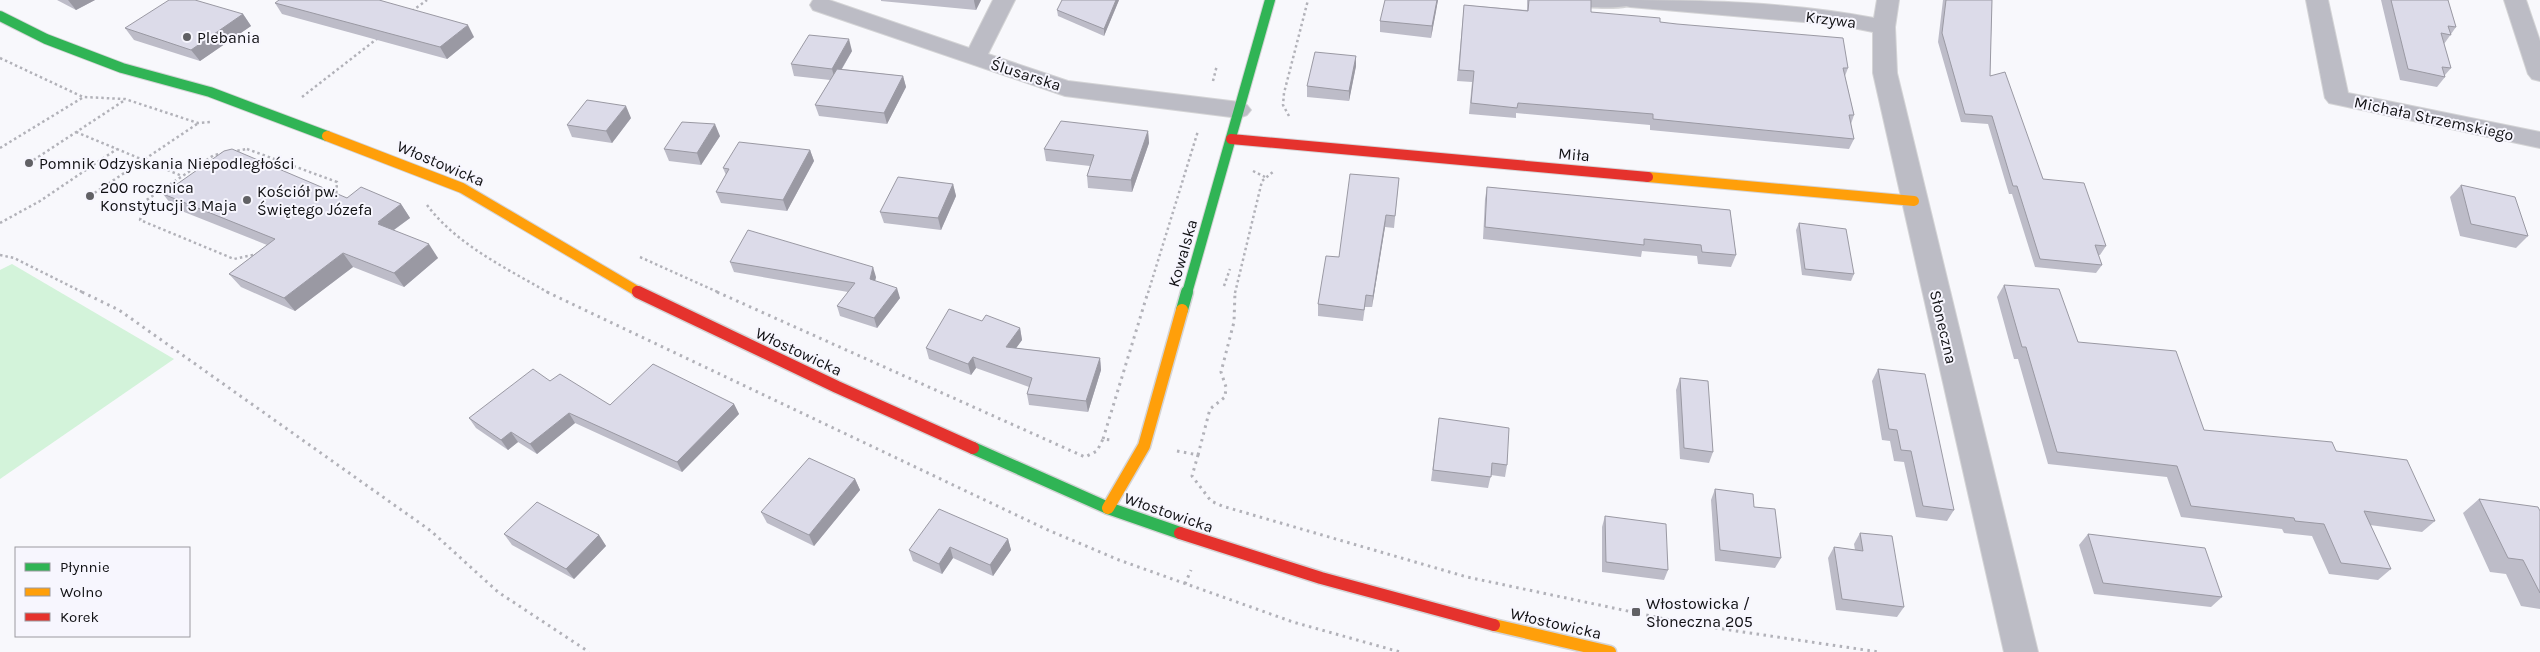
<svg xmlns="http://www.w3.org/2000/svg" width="2540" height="652" font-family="Karla,sans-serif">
  <rect width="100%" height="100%" fill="#f8f8fc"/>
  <!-- green -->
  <polygon fill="#d3f3da" points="12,264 174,359 0,479 0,270"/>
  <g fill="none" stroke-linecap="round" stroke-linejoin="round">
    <defs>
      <path id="lane" d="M1559 0H1635L1636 2C1629 11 1566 8 1559 0Z"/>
      <g id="street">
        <polygon points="813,0 829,0 969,48 993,0 1015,0 988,54 1068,81 1239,102 1247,105 1251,110 1247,115 1239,118 1065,96 813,10 810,5"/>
        <path d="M1619 0C1704 0 1790 2 1874 18L1877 0H1899L1895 27 1897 73 2038 652H2004L1873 73V32L1838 25 1630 7 1622 5Z"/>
        <polygon points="2306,0 2328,0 2348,93 2540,132 2540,148 2329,103 2325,98"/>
        <polygon points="2504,0 2526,0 2540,41 2540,81 2532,79 2528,74"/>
      </g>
      <g id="fast-far1">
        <polyline points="0,16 46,39 122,68 210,92 327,136"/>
        <polyline points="1187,293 1270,0"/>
      </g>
      <g id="fast">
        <polyline points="1182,310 1187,292"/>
        <polyline points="973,448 1108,508 1180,533"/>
      </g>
      <g id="slow-far1">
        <polyline points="327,136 462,188 637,291"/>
        <polyline points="1648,177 1914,201"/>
      </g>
      <g id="slow">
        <polyline points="1108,508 1144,446 1182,310"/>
        <polyline points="1494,625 1610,652"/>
      </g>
      <g id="jam-far1">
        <polyline points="1231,139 1648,177"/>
        <polyline points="637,291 641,293"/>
      </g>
      <g id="jam">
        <polyline points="638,292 837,387 973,448"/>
        <polyline points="1180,533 1321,578 1494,625"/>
      </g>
    </defs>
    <!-- lane casing -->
    <use href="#lane" stroke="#d4d4d6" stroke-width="3"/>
    <!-- street casing -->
    <use href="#street" stroke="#d4d4d6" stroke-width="2"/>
    <!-- fast-far1 casing -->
    <use href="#fast-far1" stroke="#d4d4d6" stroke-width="12"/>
    <!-- fast casing -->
    <use href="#fast" stroke="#d4d4d6" stroke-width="15"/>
    <!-- slow-far1 casing -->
    <use href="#slow-far1" stroke="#d4d4d6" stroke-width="12"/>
    <!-- slow casing -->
    <use href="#slow" stroke="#d4d4d6" stroke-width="15"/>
    <!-- jam-far1 casing -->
    <use href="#jam-far1" stroke="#d4d4d6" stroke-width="12"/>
    <!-- jam casing -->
    <use href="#jam" stroke="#d4d4d6" stroke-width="15"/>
    <!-- path-far1 -->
    <g stroke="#b2b2b9" stroke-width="2.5" stroke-dasharray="2.5 3" stroke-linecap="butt">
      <polyline points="412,11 427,0"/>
      <polyline points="0,58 83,97 125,99 198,123 211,122"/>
      <polyline points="1213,81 1217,65"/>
      <polyline points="302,97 378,38"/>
      <polyline points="1289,116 1283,105 1284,93 1308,0"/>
      <polyline points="76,132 182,176"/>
      <polyline points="0,148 82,98"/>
      <polygon points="247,149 337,182 336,199 271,251 234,259 140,220 145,201 214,155"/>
      <polyline points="29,163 125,100"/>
      <polyline points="1253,171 1265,177"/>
      <polyline points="90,196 197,124"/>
      <path d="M427 205C457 245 506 268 549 293"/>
      <polyline points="0,223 40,201 117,149"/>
      <polyline points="0,255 14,258 84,293"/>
      <polyline points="640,257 720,293"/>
      <polyline points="1224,286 1230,269"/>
      <polyline points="1148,293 1198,131"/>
      <polyline points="1235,293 1262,181 1274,171"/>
    </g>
    <!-- path -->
    <g stroke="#b2b2b9" stroke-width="3" stroke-dasharray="2.5 4.5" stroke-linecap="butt">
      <polyline points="82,292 119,310 431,531 498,592 589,652"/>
      <polyline points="547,292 1048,530 1119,560 1293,622 1400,652"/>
      <polyline points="717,292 1085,457 1097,451 1103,439 1112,440"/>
      <polyline points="1103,439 1148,292"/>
      <polyline points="1177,451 1198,455 1192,476 1211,501 1222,506 1467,577 1689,624 1879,652"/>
      <polyline points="1198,455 1210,409 1225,397 1226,387 1221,372 1234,322 1235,292"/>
      <polyline points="1185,584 1191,570"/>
    </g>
    <!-- lane -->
    <use href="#lane" fill="#bcbcc5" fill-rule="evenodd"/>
    <!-- street -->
    <use href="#street" fill="#bcbcc5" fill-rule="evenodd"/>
    <!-- fast-far1 -->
    <use href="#fast-far1" stroke="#30b455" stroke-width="10"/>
    <!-- fast -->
    <use href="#fast" stroke="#30b455" stroke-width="12"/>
    <!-- slow-far1 -->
    <use href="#slow-far1" stroke="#ff9f0a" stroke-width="10"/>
    <!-- slow -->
    <use href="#slow" stroke="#ff9f0a" stroke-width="12"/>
    <!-- jam-far1 -->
    <use href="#jam-far1" stroke="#e5322d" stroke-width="10"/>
    <!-- jam -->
    <use href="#jam" stroke="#e5322d" stroke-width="12"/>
  </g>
  <!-- wall -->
  <g fill="#bdbcc8">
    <polygon points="57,0 95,0 76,10"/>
    <polygon points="881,0 981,0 976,10 881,1"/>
    <polygon points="1119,0 1104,36 1058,16 1057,10"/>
    <polygon points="1438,0 1431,38 1380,32 1380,21"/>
    <polygon points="1527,0 1591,0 1591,12 1660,22 1848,68 1845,76 1854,115 1851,124 1854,139 1849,149 1650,130 1650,125 1516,113 1516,118 1469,114 1472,82 1457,81 1464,5 1527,10"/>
    <polygon points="1943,0 1992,0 1990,76 2043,179 2106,246 2100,255 2098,255 2102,265 2096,273 2035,267 2012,194 2009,194 1988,124 1961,122 1938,42"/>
    <polygon points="2381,0 2448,0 2456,27 2444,44 2451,68 2445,75 2445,77 2437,87 2400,80"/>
    <polygon points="275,3 474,37 447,59 282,14"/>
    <polygon points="243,14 251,26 200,61 134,40 125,28"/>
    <polygon points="852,51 842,69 903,76 906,87 887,124 819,116 815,105 830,80 794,76 791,64"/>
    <polygon points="1356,56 1356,66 1349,101 1307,97 1307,86"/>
    <polygon points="631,118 612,143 572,137 567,125"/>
    <polygon points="1148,131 1149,143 1132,192 1088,188 1087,176 1090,166 1046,161 1044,149"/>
    <polygon points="720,136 701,165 669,161 664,149"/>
    <polygon points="810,150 814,161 787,211 721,203 716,192 726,175 723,168"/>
    <polygon points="1399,178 1394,228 1385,227 1372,307 1365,307 1363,321 1318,316 1318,304 1339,257"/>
    <polygon points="953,184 956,196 941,230 884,223 880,212"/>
    <polygon points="2461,185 2528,236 2516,248 2460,236 2450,197"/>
    <polygon points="1487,187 1730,210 1736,255 1731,267 1698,264 1697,256 1642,251 1641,257 1483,239 1485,199"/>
    <polygon points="163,194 347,198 401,204 410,218 394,230 438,258 404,287 353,267 295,311 241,287 229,274 267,245 174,208"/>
    <polygon points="1799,223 1854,274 1851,281 1802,275 1796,230"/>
    <polygon points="730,262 876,277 875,281 900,298 877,328 840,316 837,306 848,292 734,272"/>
    <polygon points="2004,285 2078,342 2204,430 2336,451 2435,521 2422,532 2370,525 2391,569 2378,580 2329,574 2312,536 2284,533 2282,529 2181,517 2167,477 2048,464 2018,359 2014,359 1997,297"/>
    <polygon points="982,321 1020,328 1022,340 1016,348 1100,358 1101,370 1088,412 1029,405 1027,394 1029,387 976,368 971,375 929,359 926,348"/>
    <polygon points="1878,369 1954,510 1947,521 1916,517 1904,462 1894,461 1890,441 1882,440 1872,381"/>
    <polygon points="1680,378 1713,452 1709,463 1680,459 1676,390"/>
    <polygon points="550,381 610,405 734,404 739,414 682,472 575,423 537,454 518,442 508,450 476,428 469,418"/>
    <polygon points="1439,418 1507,465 1505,477 1491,475 1488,488 1431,481"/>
    <polygon points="855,479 860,490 814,546 767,523 761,512"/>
    <polygon points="1715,489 1754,507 1781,558 1775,568 1715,561 1711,500"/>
    <polygon points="2479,499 2540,511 2540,609 2521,606 2506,574 2490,572 2463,513"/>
    <polygon points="1605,516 1668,570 1664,580 1602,572 1602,527"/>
    <polygon points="1860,533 1904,607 1897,617 1836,610 1828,558 1834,547 1855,550 1854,544"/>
    <polygon points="504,534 599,535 606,546 574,579 512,545"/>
    <polygon points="2088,534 2222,597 2211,607 2094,594 2079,545"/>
    <polygon points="1008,539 1011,550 993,576 953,558 942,574 913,561 909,550"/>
  </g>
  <!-- shaded-wall -->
  <g fill="#9a99a3">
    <polygon points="68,0 95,0 76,10"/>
    <polygon points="974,0 981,0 976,10 974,1"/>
    <polygon points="1116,0 1119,0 1104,36 1104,29"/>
    <polygon points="1437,0 1438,0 1431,38 1432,26"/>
    <polygon points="243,14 251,26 200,61 191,50"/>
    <polygon points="468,25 474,37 447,59 440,47"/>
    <polygon points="849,39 852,51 835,80 832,69"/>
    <polygon points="1356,56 1356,66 1349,101 1349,91"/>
    <polygon points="903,76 906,87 887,124 884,113"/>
    <polygon points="626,106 631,118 612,143 606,131"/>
    <polygon points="715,124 720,136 701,165 697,153"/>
    <polygon points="1148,131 1149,143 1132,192 1131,180"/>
    <polygon points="810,150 814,161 787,211 783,200"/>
    <polygon points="953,184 956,196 941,230 938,218"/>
    <polygon points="401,204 410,218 388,234 378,224 378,222"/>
    <polygon points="1386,215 1385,227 1372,307 1373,296"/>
    <polygon points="429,244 438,258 404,287 394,273"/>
    <polygon points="343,253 353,267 295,311 284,298"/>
    <polygon points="873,267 876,277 873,289 870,279"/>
    <polygon points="897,288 900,298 877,328 874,318"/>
    <polygon points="1020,328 1022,340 1009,358 1006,347"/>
    <polygon points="973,357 976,368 971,375 968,364"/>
    <polygon points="1100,358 1101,370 1088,412 1086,401"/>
    <polygon points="734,404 739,414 682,472 677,462"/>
    <polygon points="569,413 575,423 537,454 530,444"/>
    <polygon points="511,432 518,442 508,450 501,440"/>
    <polygon points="855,479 860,490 814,546 809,535"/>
    <polygon points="599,535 606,546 574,579 566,569"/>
    <polygon points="1008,539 1011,550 993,576 990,565"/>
    <polygon points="950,547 953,558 942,574 939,564"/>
  </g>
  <!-- building -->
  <g fill="#dcdbe9" stroke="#9a99a3">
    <polygon points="169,0 195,0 243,14 191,50 125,28"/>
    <polygon points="279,0 379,0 468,25 440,47 275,3"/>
    <polygon points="1062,0 1116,0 1104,29 1057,10"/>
    <polygon points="1385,0 1437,0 1432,26 1380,21"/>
    <polygon points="1529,0 1591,0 1591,12 1660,18 1660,22 1677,24 1843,38 1848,68 1843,68 1854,115 1849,115 1854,139 1653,119 1653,114 1518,103 1517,108 1471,103 1474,71 1459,70 1464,5 1528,11"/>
    <polygon points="1946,0 1992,0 1990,76 2005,72 2043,179 2084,183 2106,246 2095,245 2102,265 2040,259 2017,186 2013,186 1992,116 1965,114 1942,33"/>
    <polygon points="2391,0 2448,0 2456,27 2448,26 2451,35 2441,33 2451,68 2442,67 2445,77 2408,69"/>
    <polygon points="809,35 849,39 832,69 791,64"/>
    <polygon points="1315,52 1356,56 1349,91 1307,86"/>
    <polygon points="837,69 903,76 884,113 815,105"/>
    <polygon points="587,100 626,106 606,131 567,125"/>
    <polygon points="1061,121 1148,131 1131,180 1087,176 1094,155 1044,149"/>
    <polygon points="682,122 715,124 697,153 664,149"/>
    <polygon points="739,142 810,150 783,200 716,192 729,169 723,168"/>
    <polygon points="232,149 347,198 361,187 401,204 378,222 380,222 378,224 429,244 394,273 343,253 284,298 229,274 275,239 163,194 224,151"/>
    <polygon points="1350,174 1399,178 1395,216 1386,215 1373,296 1366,295 1364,310 1318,304 1326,256 1339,257"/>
    <polygon points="898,177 953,184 938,218 880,212"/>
    <polygon points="2461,185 2515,197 2528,236 2471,224"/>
    <polygon points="1487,187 1730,210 1736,255 1702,252 1701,245 1644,239 1644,245 1485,227"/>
    <polygon points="1799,223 1846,229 1854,274 1805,269"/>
    <polygon points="748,230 873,267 870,279 897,288 874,318 837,306 855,283 730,262"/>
    <polygon points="2004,285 2059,289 2078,342 2176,351 2204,430 2332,442 2336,451 2407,460 2435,521 2364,511 2391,569 2341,563 2324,524 2295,521 2294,518 2191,506 2177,466 2057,452 2026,347 2022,347"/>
    <polygon points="949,309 982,321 986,315 1020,328 1006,347 1100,358 1086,401 1027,394 1032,378 973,357 968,364 926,348"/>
    <polygon points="653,364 734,404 677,462 569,413 530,444 511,432 501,440 469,418 533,369 550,381 560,374 610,405"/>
    <polygon points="1878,369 1925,374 1954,510 1923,506 1911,451 1901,450 1897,430 1889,429"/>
    <polygon points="1680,378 1708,381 1713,452 1684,448"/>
    <polygon points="1439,418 1509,428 1507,465 1492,463 1491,477 1433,470"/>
    <polygon points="809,458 855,479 809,535 761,512"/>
    <polygon points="1715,489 1753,494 1754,507 1775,509 1781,558 1720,550"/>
    <polygon points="2479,499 2538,507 2540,511 2540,593 2523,560 2508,558"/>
    <polygon points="537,502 599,535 566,569 504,534"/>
    <polygon points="939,509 1008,539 990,565 950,547 939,564 909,550"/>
    <polygon points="1605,516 1666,524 1668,570 1606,562"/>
    <polygon points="1860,533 1892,536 1904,607 1842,599 1834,547 1863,551"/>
    <polygon points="2088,534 2205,548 2222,597 2103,583"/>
  </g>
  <!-- markers -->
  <g fill="#616165" stroke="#f7f6fe" stroke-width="2">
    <circle cx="187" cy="37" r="5"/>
    <circle cx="29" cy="163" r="5"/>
    <circle cx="90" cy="196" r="5"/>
    <circle cx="247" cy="200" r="5"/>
    <rect x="1631" y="607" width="10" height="10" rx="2.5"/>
  </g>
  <g text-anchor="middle" stroke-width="4" stroke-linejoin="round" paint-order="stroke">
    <!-- street labels -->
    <g font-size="16" fill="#101013" stroke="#f7f6fe">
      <text transform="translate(1831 19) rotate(7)" y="6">Krzywa</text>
      <text transform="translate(1026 74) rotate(18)" y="6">Ślusarska</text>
      <text transform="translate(2434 118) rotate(12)" y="6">Michała Strzemskiego</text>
      <text transform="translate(1574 154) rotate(5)" y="6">Miła</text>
      <text transform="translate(441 163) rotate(23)" y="6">Włostowicka</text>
      <text transform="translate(1182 253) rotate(-74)" y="6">Kowalska</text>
      <text transform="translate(1944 327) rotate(77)" y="6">Słoneczna</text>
      <text transform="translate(799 351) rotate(25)" y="6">Włostowicka</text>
      <text transform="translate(1169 512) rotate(19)" y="6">Włostowicka</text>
      <text transform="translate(1556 623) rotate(13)" y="6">Włostowicka</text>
    </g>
    <!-- poi labels -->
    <g font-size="16" fill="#101013" stroke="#f7f6fe" text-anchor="start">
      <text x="197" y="43">Plebania</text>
      <text x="39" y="169">Pomnik Odzyskania Niepodległości</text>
      <text x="100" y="193">200 rocznica<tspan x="100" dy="18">Konstytucji 3 Maja</tspan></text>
      <text x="257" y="197">Kościół pw.<tspan x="257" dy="18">Świętego Józefa</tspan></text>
      <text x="1646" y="609">Włostowicka /<tspan x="1646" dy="18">Słoneczna 205</tspan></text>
    </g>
  </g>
  <!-- legend -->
  <rect x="15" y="547" width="175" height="90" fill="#f7f6fe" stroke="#9b9aa0"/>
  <rect x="25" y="563" width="25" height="8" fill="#30b455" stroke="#9b9aa0"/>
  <text x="60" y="572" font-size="15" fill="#101013">Płynnie</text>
  <rect x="25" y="588" width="25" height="8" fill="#ff9f0a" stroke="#9b9aa0"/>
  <text x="60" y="597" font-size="15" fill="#101013">Wolno</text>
  <rect x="25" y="613" width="25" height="8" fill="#e5322d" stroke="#9b9aa0"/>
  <text x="60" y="622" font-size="15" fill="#101013">Korek</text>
</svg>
